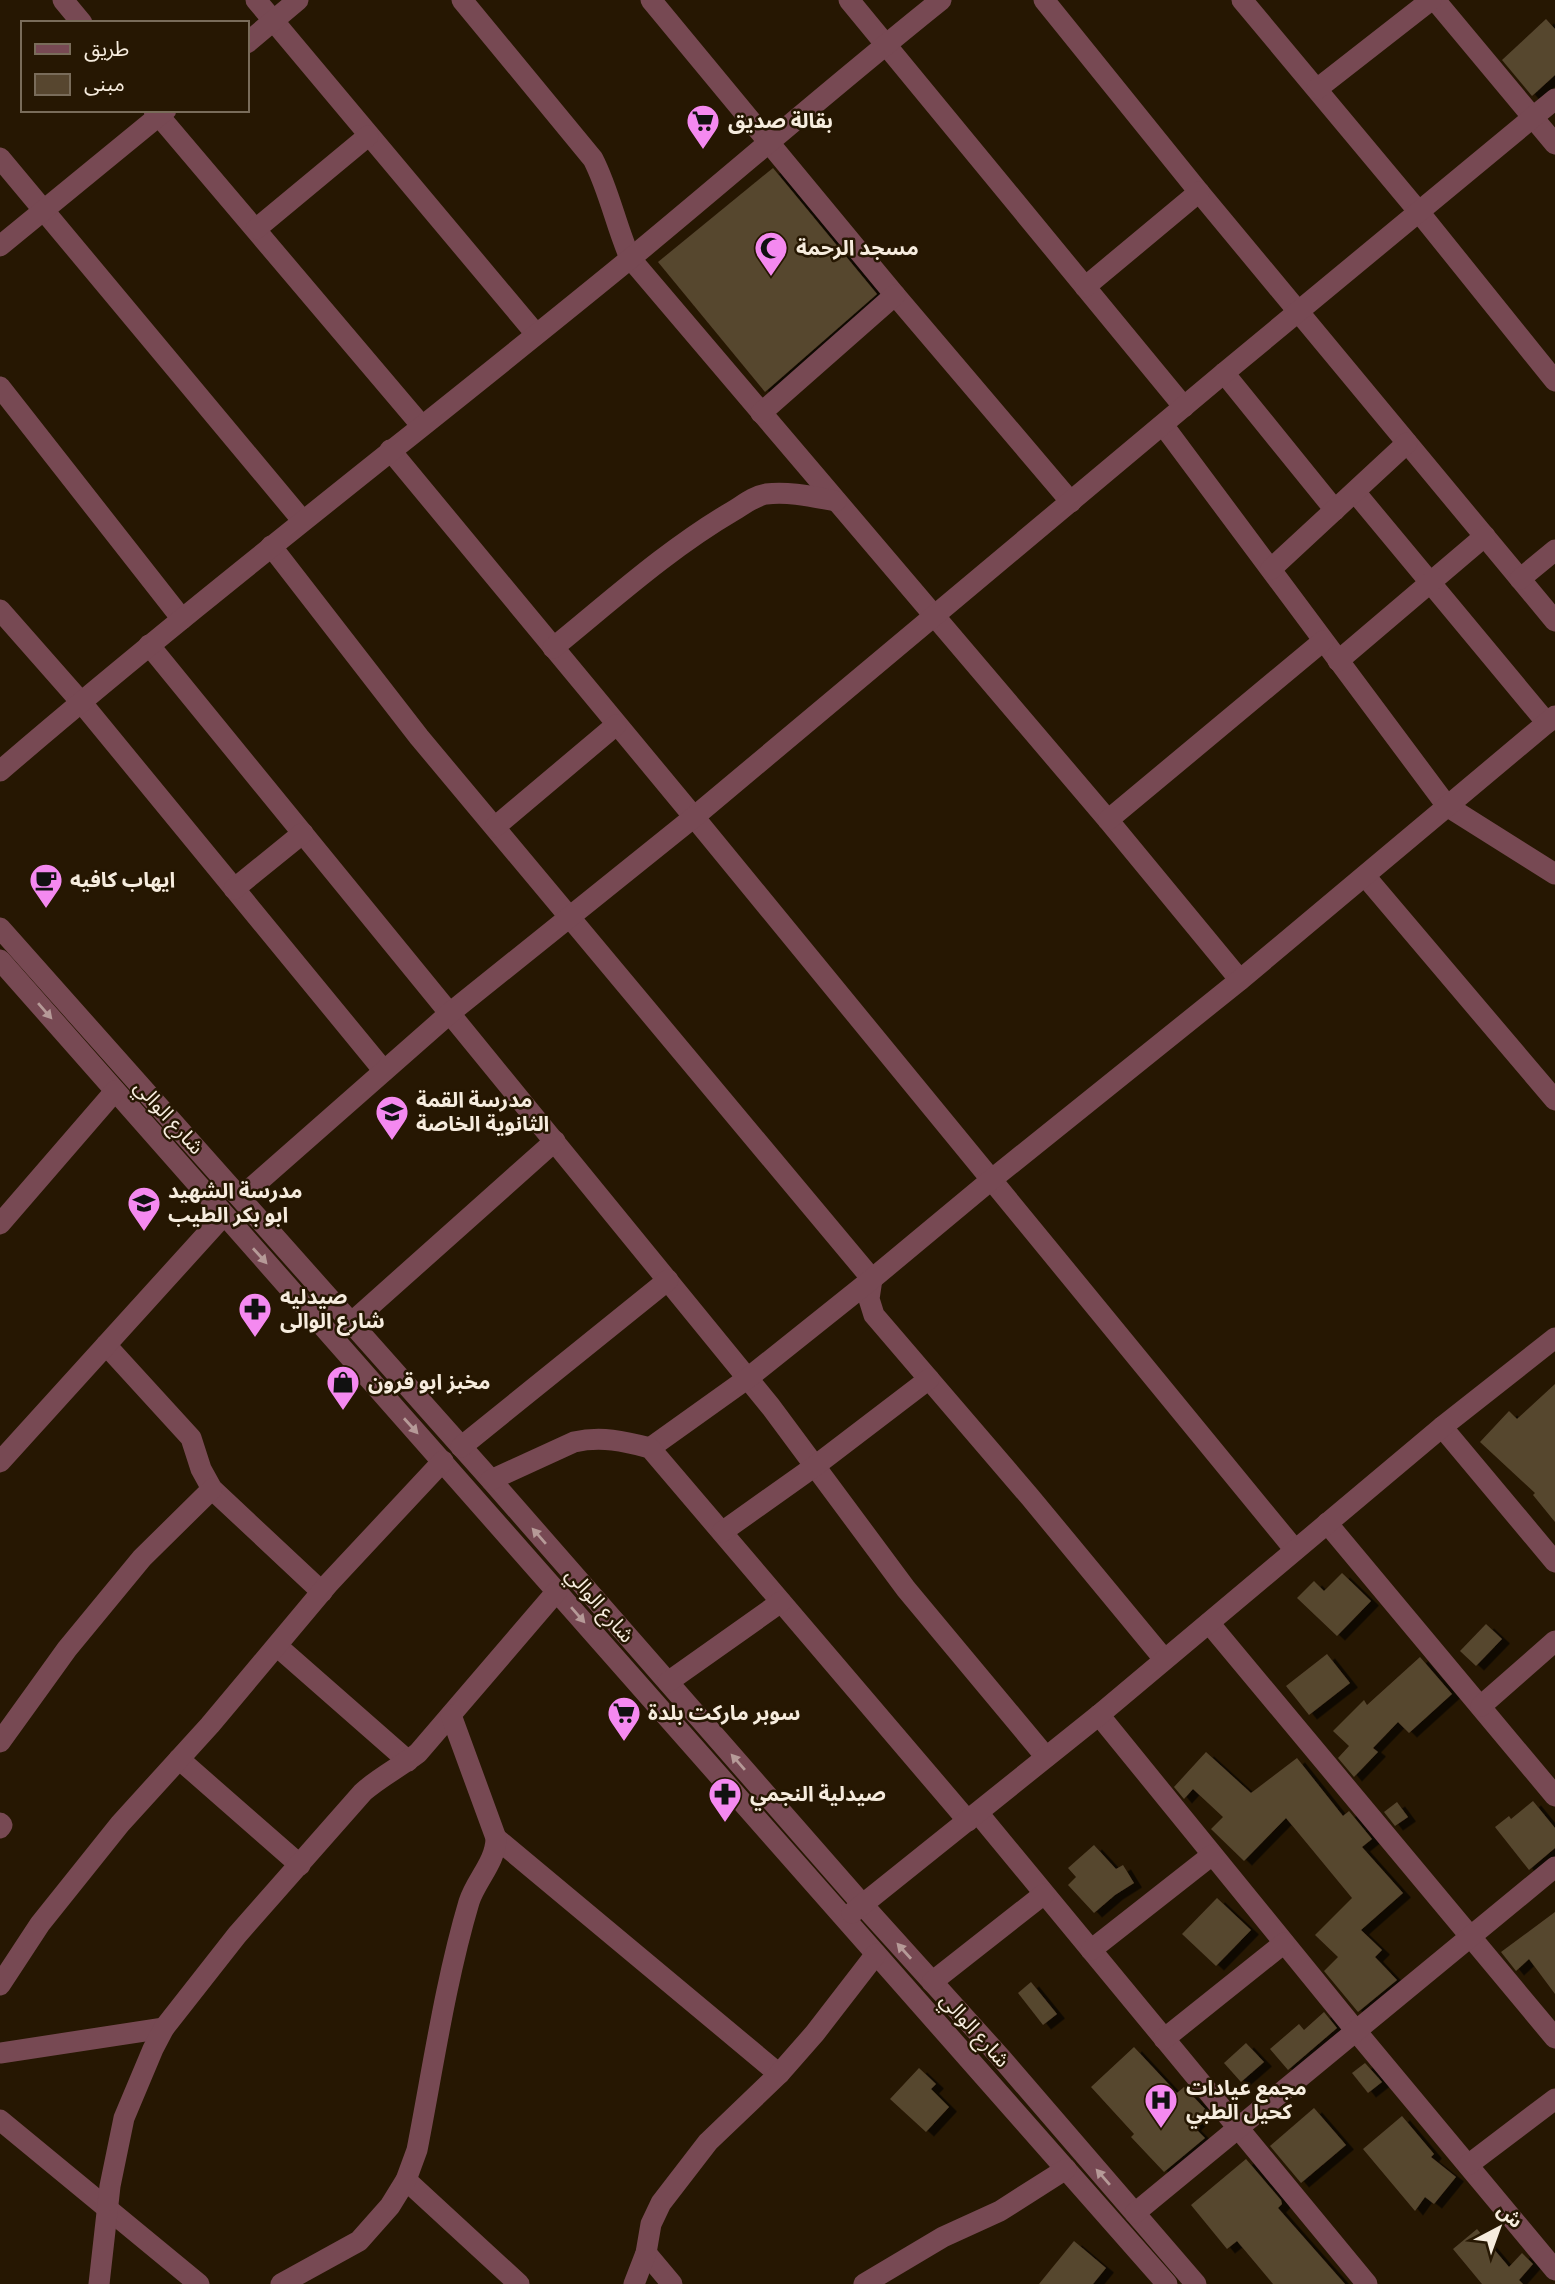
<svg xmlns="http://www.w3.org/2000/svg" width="1555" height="2284" font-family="Cabin,'Noto Sans Arabic',sans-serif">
  <defs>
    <filter id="shadow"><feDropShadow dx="8" dy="4.5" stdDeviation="0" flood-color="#0009"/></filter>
  </defs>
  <rect width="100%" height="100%" fill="#261702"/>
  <!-- building -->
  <g fill="#57462f" filter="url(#shadow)">
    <polygon points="1546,19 1555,29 1555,75 1532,96 1502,60"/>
    <polygon points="773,168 877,294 765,392 658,262"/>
    <polygon points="1555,1384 1555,1522 1533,1495 1535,1493 1480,1442 1509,1411 1517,1419"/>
    <polygon points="1342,1573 1371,1601 1337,1636 1297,1598 1314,1581 1324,1591"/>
    <polygon points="1486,1624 1502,1639 1476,1666 1460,1651"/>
    <polygon points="1327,1654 1350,1683 1309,1715 1286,1686"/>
    <polygon points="1420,1657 1452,1694 1409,1733 1398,1722 1373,1748 1378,1752 1354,1777 1338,1758 1349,1746 1333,1731 1364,1700 1367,1705"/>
    <polygon points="1206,1752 1251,1793 1297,1758 1343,1816 1349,1811 1372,1839 1362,1847 1403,1893 1361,1930 1382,1950 1375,1957 1397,1980 1358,2012 1324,1971 1338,1957 1315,1935 1352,1898 1286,1818 1244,1861 1211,1829 1223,1817 1193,1789 1184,1799 1174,1787"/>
    <polygon points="1533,1801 1555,1828 1555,1848 1529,1870 1495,1827 1509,1816 1511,1819"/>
    <polygon points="1397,1802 1408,1817 1395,1826 1384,1812"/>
    <polygon points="1094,1845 1116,1869 1123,1865 1134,1883 1115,1895 1094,1913 1068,1885 1076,1877 1068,1868"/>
    <polygon points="1217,1898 1251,1930 1216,1966 1182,1934"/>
    <polygon points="1555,1912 1555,1994 1529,1959 1516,1971 1501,1952"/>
    <polygon points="1031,1982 1057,2014 1043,2025 1018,1993"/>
    <polygon points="1324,2012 1337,2028 1288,2070 1270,2049 1299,2024 1304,2030"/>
    <polygon points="1246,2043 1264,2062 1241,2082 1224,2063"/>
    <polygon points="1134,2047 1177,2093 1184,2087 1208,2112 1193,2126 1205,2138 1164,2172 1131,2137 1134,2134 1091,2087"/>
    <polygon points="1365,2063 1382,2082 1368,2093 1352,2073"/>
    <polygon points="919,2068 936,2084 931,2089 949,2107 926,2132 890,2099"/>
    <polygon points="1314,2108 1346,2145 1301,2183 1270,2146"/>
    <polygon points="1402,2116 1434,2154 1431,2157 1456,2177 1434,2204 1425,2197 1415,2211 1363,2149"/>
    <polygon points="1246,2159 1281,2200 1282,2204 1278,2208 1345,2284 1273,2284 1237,2241 1227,2249 1191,2205"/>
    <polygon points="1477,2229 1509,2267 1522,2253 1533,2264 1519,2280 1523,2284 1482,2284 1453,2249"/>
    <polygon points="1074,2241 1106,2268 1093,2284 1039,2284"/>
  </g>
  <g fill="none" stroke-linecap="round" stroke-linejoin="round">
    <!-- minor -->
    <g stroke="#774953" stroke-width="21">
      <polyline points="63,0 82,23"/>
      <polyline points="256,0 536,334"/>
      <path d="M462 0 593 159C609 190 616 226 630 258L1108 820 1240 980"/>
      <polyline points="651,0 895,295 1071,502"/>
      <polyline points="849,0 1184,407"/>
      <polyline points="1044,0 1199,192 1555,621"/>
      <polyline points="1242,0 1419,212 1555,381"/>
      <polyline points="1435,0 1555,144"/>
      <polyline points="247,43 298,0"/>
      <polyline points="1317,89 1431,0"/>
      <polyline points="154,110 421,425"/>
      <polyline points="0,158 302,520"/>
      <polyline points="256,229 368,136"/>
      <polyline points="0,246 166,110"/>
      <polyline points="1085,287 1199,192"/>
      <polyline points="1224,373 1335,510"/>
      <polyline points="0,387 182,619"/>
      <polyline points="761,413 895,295"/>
      <polyline points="1163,425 1447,806 1555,874"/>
      <polyline points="390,450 694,817 1295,1550"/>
      <polyline points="1355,492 1547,723"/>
      <polyline points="271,546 419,737 872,1279 869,1299 874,1315 1030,1497 1164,1659"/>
      <polyline points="1271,569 1407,443"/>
      <polyline points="1520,579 1555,550"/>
      <polyline points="0,610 81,702 384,1071"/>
      <polyline points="149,645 771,1407 906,1589 1046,1757"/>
      <path d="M553 648C611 601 668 549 733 511 743 505 754 496 766 494 789 491 814 497 836 501"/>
      <polyline points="1338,661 1485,536"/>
      <path d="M0 771C206 594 421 430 631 258 735 172 836 84 941 0"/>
      <polyline points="1108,820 1323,641"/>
      <polyline points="495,827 616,725"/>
      <polyline points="1365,876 1555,1100"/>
      <polyline points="234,889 303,833"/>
      <polyline points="0,928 491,1480 862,1904 1002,2059 1196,2284"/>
      <polyline points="0,960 1167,2284"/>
      <polyline points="241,1197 450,1013 694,817 1224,373 1555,99"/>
      <polyline points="0,1224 115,1091"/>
      <polyline points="351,1323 555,1141"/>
      <polyline points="106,1345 191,1438 201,1469 212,1489 322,1592"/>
      <polyline points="1442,1427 1555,1562"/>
      <polyline points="461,1447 668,1280"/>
      <polyline points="650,1448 748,1378 872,1279 991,1180 1240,980 1555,716"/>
      <polyline points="0,1462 224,1215"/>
      <path d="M491 1480 574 1442C601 1436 624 1441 650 1448L968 1821"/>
      <polyline points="1327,1523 1555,1796"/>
      <polyline points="722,1532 815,1466 929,1379"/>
      <polyline points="1209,1623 1555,2038"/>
      <polyline points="277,1646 408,1761"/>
      <polyline points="668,1682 781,1602"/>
      <polyline points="1481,1706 1555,1641"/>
      <polyline points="1099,1715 1356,2031 1555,2270"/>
      <polyline points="0,1742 67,1649 142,1558 212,1489"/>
      <polyline points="179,1759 300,1865"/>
      <polyline points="978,1813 1367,2284"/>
      <polyline points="0,1823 2,1825 0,1828"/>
      <polyline points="496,1838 779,2074"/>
      <polyline points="852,1913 1099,1715 1442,1427 1555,1338"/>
      <polyline points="1091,1950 1212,1855"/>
      <polyline points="932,1982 1044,1894"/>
      <polyline points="0,1985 40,1924 120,1824 210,1725 329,1583 443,1461"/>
      <polyline points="1164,2039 1284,1943"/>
      <polyline points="0,2053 164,2028"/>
      <polyline points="0,2120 199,2284"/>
      <polyline points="1468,2165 1555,2099"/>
      <polyline points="406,2180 519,2284"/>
      <polyline points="1135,2213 1555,1867"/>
      <polyline points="646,2253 672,2284"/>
      <path d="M99 2284 110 2186 124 2118 153 2049 164 2028 237 1935 363 1792C380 1777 400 1767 418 1753L557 1591"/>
      <path d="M281 2284 359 2241 390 2206 406 2180 417 2150C433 2068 445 1983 469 1902 476 1880 496 1862 496 1838L451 1715"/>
      <polyline points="634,2284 646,2253 651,2224 661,2203 708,2142 779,2074 815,2033 876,1954"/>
      <polyline points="864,2284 943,2237 1000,2211 1066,2169"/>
    </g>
  </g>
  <!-- one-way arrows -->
  <defs><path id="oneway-solid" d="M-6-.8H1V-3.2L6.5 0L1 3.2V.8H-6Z" transform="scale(1.75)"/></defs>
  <g fill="#b69a98">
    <use href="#oneway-solid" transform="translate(45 1011) rotate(49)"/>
    <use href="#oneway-solid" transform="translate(260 1256) rotate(48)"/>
    <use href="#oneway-solid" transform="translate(411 1426) rotate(48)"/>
    <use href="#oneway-solid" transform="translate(539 1536) rotate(-131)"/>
    <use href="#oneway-solid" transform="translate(578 1615) rotate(49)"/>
    <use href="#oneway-solid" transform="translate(738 1762) rotate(-131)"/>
    <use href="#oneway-solid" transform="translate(904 1951) rotate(-132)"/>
    <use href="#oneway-solid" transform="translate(1103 2177) rotate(-131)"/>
  </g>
  <!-- icons -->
  <defs>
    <symbol id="supermarket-pin" viewBox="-11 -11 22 30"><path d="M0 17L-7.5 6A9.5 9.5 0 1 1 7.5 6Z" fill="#f489f0" stroke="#261702"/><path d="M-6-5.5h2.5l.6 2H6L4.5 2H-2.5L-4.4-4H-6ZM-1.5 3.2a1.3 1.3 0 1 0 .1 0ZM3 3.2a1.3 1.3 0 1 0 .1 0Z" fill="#111"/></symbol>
    <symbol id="mosque-pin" viewBox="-11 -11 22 30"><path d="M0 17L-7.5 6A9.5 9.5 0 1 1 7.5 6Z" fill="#f489f0" stroke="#261702"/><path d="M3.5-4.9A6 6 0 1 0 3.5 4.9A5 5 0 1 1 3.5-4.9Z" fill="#111"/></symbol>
    <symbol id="cafe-pin" viewBox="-11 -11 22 30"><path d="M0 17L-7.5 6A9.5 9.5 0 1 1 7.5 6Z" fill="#f489f0" stroke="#261702"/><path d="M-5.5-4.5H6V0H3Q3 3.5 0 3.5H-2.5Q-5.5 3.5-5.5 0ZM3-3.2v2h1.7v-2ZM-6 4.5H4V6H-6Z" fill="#111"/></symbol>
    <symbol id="school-pin" viewBox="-11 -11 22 30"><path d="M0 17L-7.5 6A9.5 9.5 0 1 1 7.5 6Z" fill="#f489f0" stroke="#261702"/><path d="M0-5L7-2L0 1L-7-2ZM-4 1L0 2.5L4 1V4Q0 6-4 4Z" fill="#111"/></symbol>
    <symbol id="pharmacy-pin" viewBox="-11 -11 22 30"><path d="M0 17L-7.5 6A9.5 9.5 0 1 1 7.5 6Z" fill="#f489f0" stroke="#261702"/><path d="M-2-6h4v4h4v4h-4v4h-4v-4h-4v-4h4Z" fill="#111"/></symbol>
    <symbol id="shop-pin" viewBox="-11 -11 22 30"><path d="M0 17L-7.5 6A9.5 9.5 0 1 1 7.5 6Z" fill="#f489f0" stroke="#261702"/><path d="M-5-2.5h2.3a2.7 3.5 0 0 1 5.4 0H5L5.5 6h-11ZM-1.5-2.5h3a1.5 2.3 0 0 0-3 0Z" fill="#111"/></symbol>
    <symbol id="hospital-pin" viewBox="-11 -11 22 30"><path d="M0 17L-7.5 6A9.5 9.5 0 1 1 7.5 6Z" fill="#f489f0" stroke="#261702"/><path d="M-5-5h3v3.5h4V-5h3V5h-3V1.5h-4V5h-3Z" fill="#111"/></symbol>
  </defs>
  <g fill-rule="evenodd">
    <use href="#supermarket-pin" x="684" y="102" width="38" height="52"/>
    <use href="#mosque-pin" x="752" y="229" width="38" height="52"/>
    <use href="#cafe-pin" x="27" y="861" width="38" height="52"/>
    <use href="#school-pin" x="373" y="1093" width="38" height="52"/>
    <use href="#school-pin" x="125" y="1184" width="38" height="52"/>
    <use href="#pharmacy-pin" x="236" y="1290" width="38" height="52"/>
    <use href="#shop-pin" x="324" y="1363" width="38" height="52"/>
    <use href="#supermarket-pin" x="605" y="1694" width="38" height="52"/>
    <use href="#pharmacy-pin" x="706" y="1775" width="38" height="52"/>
    <use href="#hospital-pin" x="1142" y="2081" width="38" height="52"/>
  </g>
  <g text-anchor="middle" stroke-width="5" stroke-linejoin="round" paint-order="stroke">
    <!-- poi labels -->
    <g font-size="21" font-weight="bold" fill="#f6ecde" stroke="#261702" text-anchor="start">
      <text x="728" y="128">بقالة صديق</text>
      <text x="796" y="255">مسجد الرحمة</text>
      <text x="70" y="887">ايهاب كافيه</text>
      <text x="416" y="1107">مدرسة القمة<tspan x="416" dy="24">الثانوية الخاصة</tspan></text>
      <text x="168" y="1198">مدرسة الشهيد<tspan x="168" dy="24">ابو بكر الطيب</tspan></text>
      <text x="280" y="1304">صيدليه<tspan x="280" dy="24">شارع الوالى</tspan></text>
      <text x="368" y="1389">مخبز ابو قرون</text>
      <text x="648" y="1720">سوبر ماركت بلدة</text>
      <text x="750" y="1801">صيدلية النجمي</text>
      <text x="1186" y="2095">مجمع عيادات<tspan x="1186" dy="24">كحيل الطبي</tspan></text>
    </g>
    <!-- street labels -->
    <g font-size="21" fill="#f6ecde" stroke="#261702">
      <text transform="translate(169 1117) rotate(48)" y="7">شارع الوالي</text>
      <text transform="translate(600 1605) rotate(49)" y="7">شارع الوالي</text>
      <text transform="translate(975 2030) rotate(48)" y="7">شارع الوالي</text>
    </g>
  </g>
  <!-- legend -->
  <rect x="21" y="21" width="228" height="91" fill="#261702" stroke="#796c5a" stroke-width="2"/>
  <rect x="35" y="44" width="35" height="10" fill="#774953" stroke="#796c5a" stroke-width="2"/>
  <text x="84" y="56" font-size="21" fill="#f6ecde">طريق</text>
  <rect x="35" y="74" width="35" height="21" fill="#57462f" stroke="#796c5a" stroke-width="2"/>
  <text x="84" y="91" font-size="21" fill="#f6ecde">مبنى</text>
  <!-- north arrow -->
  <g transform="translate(1499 2228) rotate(41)" stroke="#261702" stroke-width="5" paint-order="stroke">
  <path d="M0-5L12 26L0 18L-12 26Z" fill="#f6ecde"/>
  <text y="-10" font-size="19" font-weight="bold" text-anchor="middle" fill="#f6ecde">ش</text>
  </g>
</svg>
